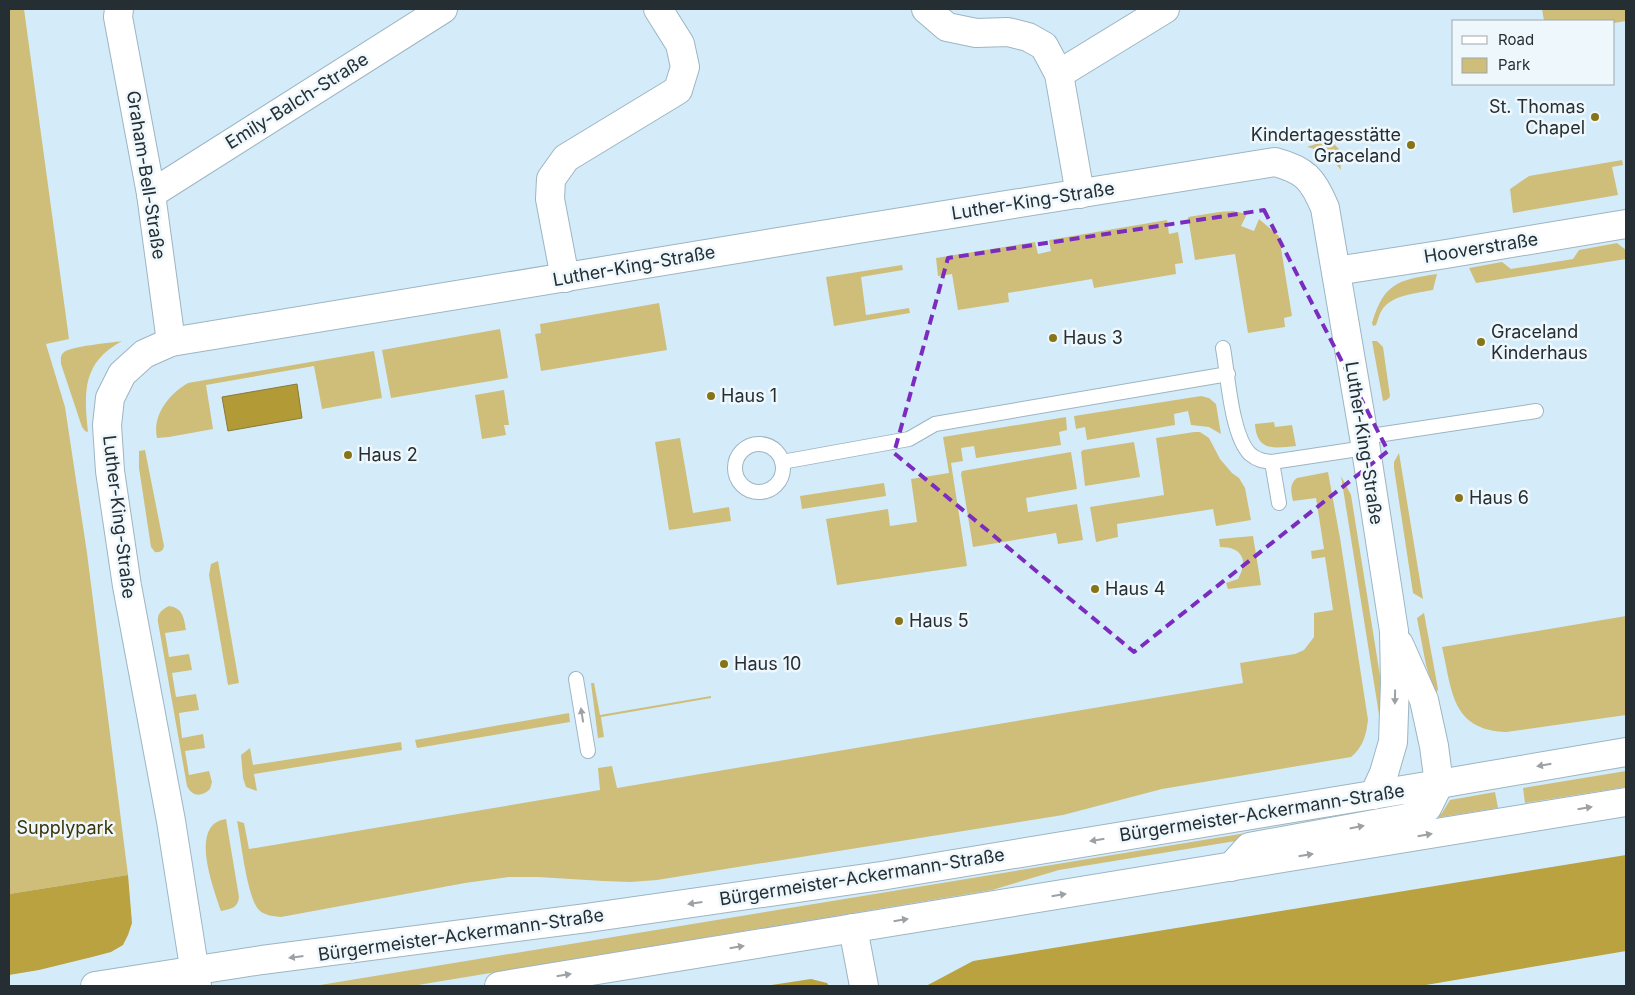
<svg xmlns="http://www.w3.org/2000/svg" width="1635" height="995" font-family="Inter,sans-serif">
  <rect width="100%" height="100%" fill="#d4ecfa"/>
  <!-- green -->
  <g fill="#cebe7a">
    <polygon points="9,9 24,9 69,339 46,344 65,407 87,553 128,875 9,894"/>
    <polygon points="1542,9 1626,9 1626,21 1614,23 1614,21 1544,21"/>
    <path d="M1322 142H1332L1339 149 1341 170C1331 157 1323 151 1307 147Z"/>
    <polygon points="1622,160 1623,165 1612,167 1618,195 1513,213 1510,189 1529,176"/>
    <polygon points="1233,211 1247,214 1241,226 1254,231 1259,219 1279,236 1292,316 1284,318 1285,327 1248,333 1235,254 1195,260 1188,217 1219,212"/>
    <polygon points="1167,220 1169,234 1178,232 1183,263 1175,264 1176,274 1094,288 1092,279 1008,293 1009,302 958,310 952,274 938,276 936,258 1035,242 1038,254 1051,251 1049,240"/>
    <polygon points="1617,243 1626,250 1626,259 1476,283 1469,268 1502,262 1511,269 1573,259 1579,250"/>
    <polygon points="902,265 903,270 861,277 866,315 909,308 910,313 834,326 826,277"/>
    <path d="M1437 274 1433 290C1418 293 1391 295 1382 310 1379 314 1378 320 1376 325L1373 326 1372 323C1384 283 1398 280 1437 274Z"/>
    <polygon points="659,303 667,350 541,371 535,334 541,333 540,324"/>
    <polygon points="500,329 508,378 391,398 382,350"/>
    <path d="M122 341C82 363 84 391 88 432L85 431 82 427 61 364C61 360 60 356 63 353 69 346 111 343 122 341Z"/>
    <path d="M1372 341H1377L1383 347 1390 396C1389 399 1387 400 1383 401Z"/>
    <path d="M374 351 382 398 322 409 314 366 206 385 213 429 169 437 157 438C152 415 169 394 188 383Z"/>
    <polygon points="504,390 509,425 504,425 506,435 482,439 475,395"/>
    <polygon points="1201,396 1209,398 1216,404 1221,434 1209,427 1191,425 1188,411 1174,414 1175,425 1087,440 1085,427 1076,429 1074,416"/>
    <polygon points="1066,417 1067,430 1059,432 1061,445 976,458 974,446 961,448 963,461 951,463 967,566 837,585 826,519 888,509 890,526 917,522 911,479 949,473 943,437"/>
    <path d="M1274 422 1275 427 1292 425 1296 446C1274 448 1257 452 1255 424Z"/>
    <polygon points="1194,432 1200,432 1209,438 1220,459 1232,473 1239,478 1245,488 1251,520 1216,526 1213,509 1117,524 1118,537 1096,542 1090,507 1164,495 1156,438"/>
    <polygon points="680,438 693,513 729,507 731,521 669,530 655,442"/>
    <polygon points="1134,442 1140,477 1085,486 1081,452 1083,450"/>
    <path d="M145 450 164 546C163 551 160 553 155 552L151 547 139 468V451Z"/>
    <polygon points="1071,452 1077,489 1026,498 1028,512 1077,504 1083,540 1058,544 1056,533 973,547 961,474 962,471"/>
    <polygon points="1399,453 1423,599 1413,593 1394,468 1394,462"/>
    <path d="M1328 472 1340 538 1368 720C1366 736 1363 747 1351 757L1162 789 1063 815 657 880 630 882 603 881 538 877H509L465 883 281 917C274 916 265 916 259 910 247 898 241 840 237 821L244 823 249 849 600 790 598 768 612 766 617 788 1243 683 1240 663 1295 654 1304 650 1314 637V613L1333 610 1325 557 1312 559 1311 551 1324 549 1316 498 1293 501C1291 492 1289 484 1297 478Z"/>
    <polygon points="1341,476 1351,495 1381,682 1384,705 1381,727"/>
    <polygon points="884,483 886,496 802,509 800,496"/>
    <path d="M1253 536 1261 585 1228 589 1226 583 1238 579C1249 560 1242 547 1220 547L1219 539Z"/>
    <polygon points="218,561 239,683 228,685 209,575 211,564"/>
    <path d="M169 606C183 608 184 618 186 630L165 633 169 657 189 654 192 670 172 673 176 697 196 694 199 710 179 713 182 738 203 734 205 748 185 751 189 775 209 771 212 782 210 789C202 797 192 797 187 786L158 622C157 614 161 610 169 606Z"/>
    <polygon points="1424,613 1438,689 1436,694 1434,692 1426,665 1417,618"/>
    <path d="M1626 616V715L1506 732C1451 730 1452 690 1442 647Z"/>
    <polygon points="591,683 594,683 600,715 711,696 711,698 601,717 604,737 598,738"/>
    <polygon points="569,713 570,722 417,748 415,740"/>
    <polygon points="401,742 402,750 254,774 257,791 246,787 243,778 241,755 250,748 253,765"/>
    <polygon points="1626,771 1626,787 1525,803 1523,788"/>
    <polygon points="1495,792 1498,808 1435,818 1442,813 1450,800"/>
    <polygon points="1374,812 1375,818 1059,870 992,890 412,986 314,986"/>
    <path d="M226 819 239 897C238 908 231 909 221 911 214 889 188 824 226 819Z"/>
  </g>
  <!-- forest -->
  <g fill="#b9a23f">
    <polygon points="1626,855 1626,951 1420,986 926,986 973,961"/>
    <polygon points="128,875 132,923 128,935 123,945 111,952 92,957 39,970 9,975 9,894"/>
    <polygon points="811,979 827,983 829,986 765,986"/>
  </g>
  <!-- water -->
  <polygon fill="#b29b37" stroke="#887a36" points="297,384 302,418 228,431 222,397"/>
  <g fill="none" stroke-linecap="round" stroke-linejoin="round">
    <defs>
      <g id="lane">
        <path d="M1223 348C1228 375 1231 435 1250 454 1257 460 1263 461 1272 462L1365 448"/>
        <polyline points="1364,437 1536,411"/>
        <circle cx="759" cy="468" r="24"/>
        <polyline points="782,462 909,439 935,424 1228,374"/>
        <polyline points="1272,462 1279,503"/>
        <polyline points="576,679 588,751"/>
      </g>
      <g id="street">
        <polyline points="119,9 118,17 151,194 171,342"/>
        <polyline points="926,9 947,27 976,33 1008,32 1028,37 1044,46 1059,74 1080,194"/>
        <polyline points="1059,74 1165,9"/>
        <polyline points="151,194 443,9"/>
        <polyline points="1336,271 1446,254 1626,224"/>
        <polyline points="565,278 550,199 551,179 566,158 678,90 685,67 680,44 658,9"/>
        <polyline points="1231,867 1249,847 1407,818 1427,808 1439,784 1434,746 1424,700 1399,644"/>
        <polyline points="853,928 864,986"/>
        <path d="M197 986 171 821 127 586 110 471 107 425 110 398 122 374 144 354 171 342 858 229 1275 162C1305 170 1313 179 1325 208L1364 437 1394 631 1395 683 1393 742 1384 773 1374 795"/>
      </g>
      <g id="secondary">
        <polyline points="95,986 262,960 587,918 881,876 1439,784 1626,752"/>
        <polyline points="499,986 1626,802"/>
      </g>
    </defs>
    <!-- lane casing -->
    <use href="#lane" stroke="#9db5c2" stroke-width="16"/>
    <!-- street casing -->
    <use href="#street" stroke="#9db5c2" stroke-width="30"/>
    <!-- secondary casing -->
    <use href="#secondary" stroke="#9db5c2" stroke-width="30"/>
    <!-- lane -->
    <use href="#lane" stroke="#fff" stroke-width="14"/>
    <!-- street -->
    <use href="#street" stroke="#fff" stroke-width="28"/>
    <!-- secondary -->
    <use href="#secondary" stroke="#fff" stroke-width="28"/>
  </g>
  <!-- one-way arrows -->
  <defs><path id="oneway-solid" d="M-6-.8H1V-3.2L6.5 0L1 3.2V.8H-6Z" transform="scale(1.25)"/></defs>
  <g fill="#9da1a3">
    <use href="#oneway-solid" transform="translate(1395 697) rotate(91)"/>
    <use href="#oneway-solid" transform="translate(582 715) rotate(-99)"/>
    <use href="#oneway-solid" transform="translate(1544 765) rotate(170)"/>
    <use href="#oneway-solid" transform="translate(1585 808) rotate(-9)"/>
    <use href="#oneway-solid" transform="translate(1357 827) rotate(-11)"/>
    <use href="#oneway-solid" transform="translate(1425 835) rotate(-10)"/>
    <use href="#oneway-solid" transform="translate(1097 840) rotate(171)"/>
    <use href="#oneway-solid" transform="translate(1306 855) rotate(-9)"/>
    <use href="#oneway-solid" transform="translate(1059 895) rotate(-9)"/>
    <use href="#oneway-solid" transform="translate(695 903) rotate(172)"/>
    <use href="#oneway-solid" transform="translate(901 920) rotate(-9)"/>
    <use href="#oneway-solid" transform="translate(737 947) rotate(-9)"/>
    <use href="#oneway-solid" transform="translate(296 957) rotate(173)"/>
    <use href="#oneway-solid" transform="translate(564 975) rotate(-9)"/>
  </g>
  <!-- marked area -->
  <path fill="none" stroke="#7b2cbf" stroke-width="4" stroke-dasharray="10 6" stroke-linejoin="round" d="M1264 210 1388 451 1134 652 894 453 948 258Z"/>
  <!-- markers -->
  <g fill="#877416" stroke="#edf7fc" stroke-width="2">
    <circle cx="1595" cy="117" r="5"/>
    <circle cx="1411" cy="145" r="5"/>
    <circle cx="1053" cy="338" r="5"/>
    <circle cx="1481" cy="342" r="5"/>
    <circle cx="711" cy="396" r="5"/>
    <circle cx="348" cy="455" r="5"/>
    <circle cx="1459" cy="498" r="5"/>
    <circle cx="1095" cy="589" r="5"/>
    <circle cx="899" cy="621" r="5"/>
    <circle cx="724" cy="664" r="5"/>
  </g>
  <g text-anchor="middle" stroke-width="5" stroke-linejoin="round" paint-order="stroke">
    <!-- street labels -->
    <g font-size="18" fill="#252e33" stroke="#edf7fc">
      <text transform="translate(297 101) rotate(-32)" y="6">Emily-Balch-Straße</text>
      <text transform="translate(146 175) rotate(81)" y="6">Graham-Bell-Straße</text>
      <text transform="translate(1033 201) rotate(-9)" y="6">Luther-King-Straße</text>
      <text transform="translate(1481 248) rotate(-9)" y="6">Hooverstraße</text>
      <text transform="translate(634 266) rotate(-10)" y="6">Luther-King-Straße</text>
      <text transform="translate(1364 443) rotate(81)" y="6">Luther-King-Straße</text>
      <text transform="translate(119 517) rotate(83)" y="6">Luther-King-Straße</text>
      <text transform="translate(1262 813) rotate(-9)" y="6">Bürgermeister-Ackermann-Straße</text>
      <text transform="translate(862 877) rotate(-9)" y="6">Bürgermeister-Ackermann-Straße</text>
      <text transform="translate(461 935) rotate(-8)" y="6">Bürgermeister-Ackermann-Straße</text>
    </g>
    <!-- poi labels -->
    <g font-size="18" fill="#252e33" stroke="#edf7fc" text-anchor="start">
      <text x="1585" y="113" text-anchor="end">St. Thomas<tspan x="1585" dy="21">Chapel</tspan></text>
      <text x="1401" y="141" text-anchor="end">Kindertagesstätte<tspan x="1401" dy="21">Graceland</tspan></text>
      <text x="1491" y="338">Graceland<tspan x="1491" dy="21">Kinderhaus</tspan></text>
      <text x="1063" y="344">Haus 3</text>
      <text x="721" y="402">Haus 1</text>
      <text x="358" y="461">Haus 2</text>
      <text x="1469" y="504">Haus 6</text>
      <text x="1105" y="595">Haus 4</text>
      <text x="909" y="627">Haus 5</text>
      <text x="734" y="670">Haus 10</text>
    </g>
    <!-- park labels -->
    <g font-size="18" fill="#3b3206" stroke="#edf7fc">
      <text x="65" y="834">Supplypark</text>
    </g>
  </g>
  <!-- border -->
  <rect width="1635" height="995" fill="none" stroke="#252e33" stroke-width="20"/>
  <!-- legend -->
  <rect x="1452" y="20" width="162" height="65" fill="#edf7fc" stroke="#9da7ac"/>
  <rect x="1462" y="36" width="25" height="8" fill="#ffffff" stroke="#9da7ac"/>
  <text x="1498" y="45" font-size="15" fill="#252e33">Road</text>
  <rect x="1462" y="58" width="25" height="15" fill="#cebe7a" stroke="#9da7ac"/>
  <text x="1498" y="70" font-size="15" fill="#252e33">Park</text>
</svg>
